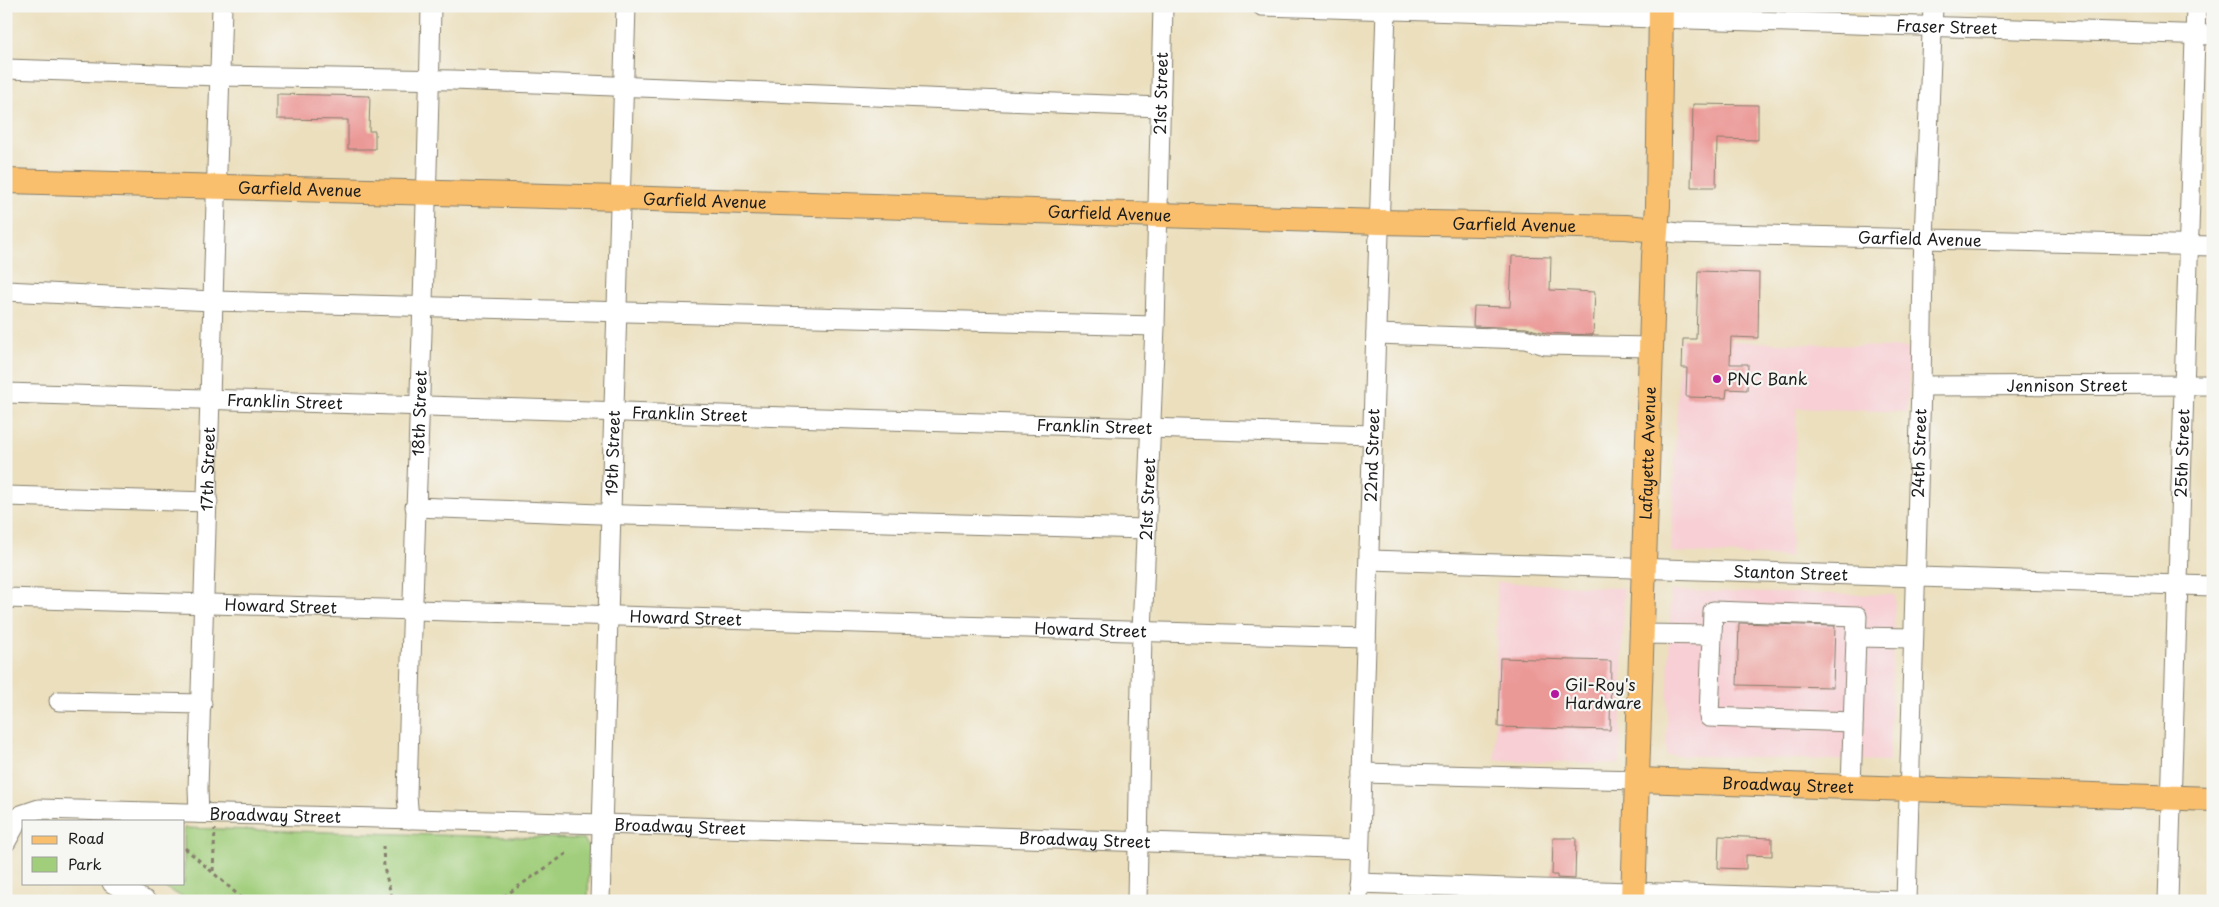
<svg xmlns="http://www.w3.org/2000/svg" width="2219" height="907" font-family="'Playpen Sans',sans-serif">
  <rect width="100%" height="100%" fill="#f6f6f2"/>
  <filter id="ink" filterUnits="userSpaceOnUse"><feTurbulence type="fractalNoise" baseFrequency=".02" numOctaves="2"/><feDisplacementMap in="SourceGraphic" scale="10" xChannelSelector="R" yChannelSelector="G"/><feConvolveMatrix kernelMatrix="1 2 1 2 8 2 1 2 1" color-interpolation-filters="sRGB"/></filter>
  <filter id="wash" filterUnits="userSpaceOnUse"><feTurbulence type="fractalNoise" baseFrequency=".0096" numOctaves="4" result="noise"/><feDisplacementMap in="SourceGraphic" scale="20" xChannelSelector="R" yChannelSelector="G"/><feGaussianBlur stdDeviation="1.12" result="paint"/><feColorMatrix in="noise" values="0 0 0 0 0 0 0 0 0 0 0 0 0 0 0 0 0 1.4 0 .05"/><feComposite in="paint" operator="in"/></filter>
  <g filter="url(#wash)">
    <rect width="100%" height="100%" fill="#ebdfbd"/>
    <!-- built -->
    <g fill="#f7cfd4">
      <polygon points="1680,339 1910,348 1907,412 1797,408 1790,557 1671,552"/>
      <polygon points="1497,582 1624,588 1620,764 1495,760"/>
      <polygon points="1671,591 1895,595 1889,762 1666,755"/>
    </g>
    <!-- green -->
    <polygon fill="#a1ce7b" stroke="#5e754c" points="184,828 584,839 589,848 588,901 190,901 156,883 184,883"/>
    <g id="blocks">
      <!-- building -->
      <g fill="#eb9997">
        <polygon points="277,94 370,96 369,131 375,131 375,149 348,149 348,120 277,119"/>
        <polygon points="1693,104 1758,105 1758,140 1717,139 1716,187 1691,187"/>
        <polygon points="1512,256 1551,257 1550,290 1595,292 1593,335 1546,333 1526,328 1473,326 1474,306 1510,307"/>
        <polygon points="1698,271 1759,273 1758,338 1731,337 1730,364 1748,364 1747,390 1727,389 1726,398 1686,397 1687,368 1682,368 1683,339 1696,339"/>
        <polygon points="1739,623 1835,626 1833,687 1737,685"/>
        <polygon points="1500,658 1611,661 1610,730 1498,727"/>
        <polygon points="1719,836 1772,838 1772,856 1746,855 1746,869 1718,868"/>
        <polygon points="1553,838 1576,838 1575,879 1557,878 1557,875 1552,875"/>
      </g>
    </g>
  </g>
  <g filter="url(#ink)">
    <use href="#blocks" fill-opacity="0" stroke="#847e6c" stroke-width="1"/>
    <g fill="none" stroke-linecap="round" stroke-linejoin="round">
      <defs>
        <g id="minor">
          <path id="s1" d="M1262 6 2213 35"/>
          <polyline points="6,69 220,76 453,80 1161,107"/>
          <path id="s2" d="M1656 230 1678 233 2213 246"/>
          <polyline points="6,291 212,301 1155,326"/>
          <polyline points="1376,334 1525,339 1545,345 1652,347"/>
          <path id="s3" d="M1921 386 2213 385"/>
          <path id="s4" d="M6 393 1372 435"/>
          <polyline points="6,496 208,502"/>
          <polyline points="415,507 626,515 1146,529"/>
          <path id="s5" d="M1370 560 2213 586"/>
          <path id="s6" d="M6 598 1366 638"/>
          <polyline points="1642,634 1712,635 1709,717 1853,722"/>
          <polyline points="1712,635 1713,611 1857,616 1856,637"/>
          <polyline points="59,701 202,704"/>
          <polyline points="1362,773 1638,780"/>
          <polyline points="1851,787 1856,637 1912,638"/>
          <path id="s7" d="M199 813 198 789 222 6"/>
          <path id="s8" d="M409 819 407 796C414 533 426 270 431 6"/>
          <path id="s9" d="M6 842 21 815 39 809 603 824 1359 849"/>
          <polyline points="112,883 146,901"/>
          <polyline points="1358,883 1901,901"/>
          <path id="s10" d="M600 901C608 603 617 304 626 6"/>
          <path id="s11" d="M1137 901 1142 631 1155 326 1163 6"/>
          <path id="s12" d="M1358 901 1386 10"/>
          <path id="s13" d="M1906 901 1921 386 1923 266 1933 6"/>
          <path id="s14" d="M2168 901 2196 6"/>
        </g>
        <g id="major">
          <path id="s15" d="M6 181 620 198 1379 222 1626 227 1656 230"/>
          <path id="s16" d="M1638 780 2213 799"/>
          <path id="s17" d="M1633 901 1654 256 1658 206 1661 6"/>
        </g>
      </defs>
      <!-- minor casing -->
      <use href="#minor" stroke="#847e6c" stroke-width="21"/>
      <!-- major casing -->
      <use href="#major" stroke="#847e6c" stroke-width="26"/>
      <!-- path -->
      <g stroke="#847e6c" stroke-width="3" stroke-dasharray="4 4" stroke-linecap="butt">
        <polyline points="383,846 384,868 393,901"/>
        <polyline points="185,848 245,901"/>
        <polyline points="213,871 215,829"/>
        <polyline points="497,901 569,852"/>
      </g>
      <!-- minor -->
      <use href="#minor" stroke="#fff" stroke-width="19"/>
      <!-- major -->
      <use href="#major" stroke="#f9bf6d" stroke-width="24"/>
    </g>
  </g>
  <!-- markers -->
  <g fill="#b5179e" stroke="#f6f6f2" stroke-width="2">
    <circle cx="1717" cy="379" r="5"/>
    <circle cx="1555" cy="694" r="5"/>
  </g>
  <g text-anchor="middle" stroke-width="4.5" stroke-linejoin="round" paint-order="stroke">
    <!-- street labels -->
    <g font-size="16" fill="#1c1c1c" stroke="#f6f6f2">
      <text dy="6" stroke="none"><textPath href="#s1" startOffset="685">Fraser Street</textPath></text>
      <text dy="6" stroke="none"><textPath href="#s11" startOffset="808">21st Street</textPath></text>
      <text dy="6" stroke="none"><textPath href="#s15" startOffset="294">Garfield Avenue</textPath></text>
      <text dy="6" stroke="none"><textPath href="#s15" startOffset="699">Garfield Avenue</textPath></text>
      <text dy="6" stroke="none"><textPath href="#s15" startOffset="1104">Garfield Avenue</textPath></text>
      <text dy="6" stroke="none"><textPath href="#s15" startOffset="1509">Garfield Avenue</textPath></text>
      <text dy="6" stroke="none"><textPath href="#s2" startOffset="264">Garfield Avenue</textPath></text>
      <text dy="6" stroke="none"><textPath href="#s3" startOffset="146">Jennison Street</textPath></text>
      <text dy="6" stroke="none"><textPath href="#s4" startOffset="279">Franklin Street</textPath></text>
      <text dy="6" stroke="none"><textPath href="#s8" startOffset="406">18th Street</textPath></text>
      <text dy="6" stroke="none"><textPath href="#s4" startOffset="684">Franklin Street</textPath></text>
      <text dy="6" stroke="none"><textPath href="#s4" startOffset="1089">Franklin Street</textPath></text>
      <text dy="6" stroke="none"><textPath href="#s10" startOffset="448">19th Street</textPath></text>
      <text dy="6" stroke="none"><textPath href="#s17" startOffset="448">Lafayette Avenue</textPath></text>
      <text dy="6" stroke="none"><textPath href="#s13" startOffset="448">24th Street</textPath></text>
      <text dy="6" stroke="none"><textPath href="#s14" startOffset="448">25th Street</textPath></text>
      <text dy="6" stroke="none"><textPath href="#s12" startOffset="446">22nd Street</textPath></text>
      <text dy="6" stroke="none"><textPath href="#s7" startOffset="344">17th Street</textPath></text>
      <text dy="6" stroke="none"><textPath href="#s11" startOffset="402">21st Street</textPath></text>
      <text dy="6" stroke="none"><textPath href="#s5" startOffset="421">Stanton Street</textPath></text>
      <text dy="6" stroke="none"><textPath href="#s6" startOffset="275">Howard Street</textPath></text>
      <text dy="6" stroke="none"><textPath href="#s6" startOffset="680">Howard Street</textPath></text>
      <text dy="6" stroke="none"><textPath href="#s6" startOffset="1085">Howard Street</textPath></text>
      <text dy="6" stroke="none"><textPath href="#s16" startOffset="150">Broadway Street</textPath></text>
      <text dy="6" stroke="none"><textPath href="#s9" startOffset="286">Broadway Street</textPath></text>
      <text dy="6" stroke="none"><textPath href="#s9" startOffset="691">Broadway Street</textPath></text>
      <text dy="6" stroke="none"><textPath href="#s9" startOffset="1096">Broadway Street</textPath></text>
    </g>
    <!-- poi labels -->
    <g font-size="16" fill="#1c1c1c" stroke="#f6f6f2" text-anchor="start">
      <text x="1727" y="385">PNC Bank</text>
      <text x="1565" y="691">Gil-Roy's<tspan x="1565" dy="18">Hardware</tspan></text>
    </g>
  </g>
  <!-- margin -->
  <rect width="2219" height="907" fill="none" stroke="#f6f6f2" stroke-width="25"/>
  <!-- legend -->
  <rect x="22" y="820" width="162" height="65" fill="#f6f6f2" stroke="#9f9f9c"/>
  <rect x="32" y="836" width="25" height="8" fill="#f9bf6d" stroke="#9f9f9c"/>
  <text x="68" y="844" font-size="15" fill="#1c1c1c">Road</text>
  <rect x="32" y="857" width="25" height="15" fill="#a1ce7b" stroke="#9f9f9c"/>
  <text x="68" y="870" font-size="15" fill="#1c1c1c">Park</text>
</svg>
